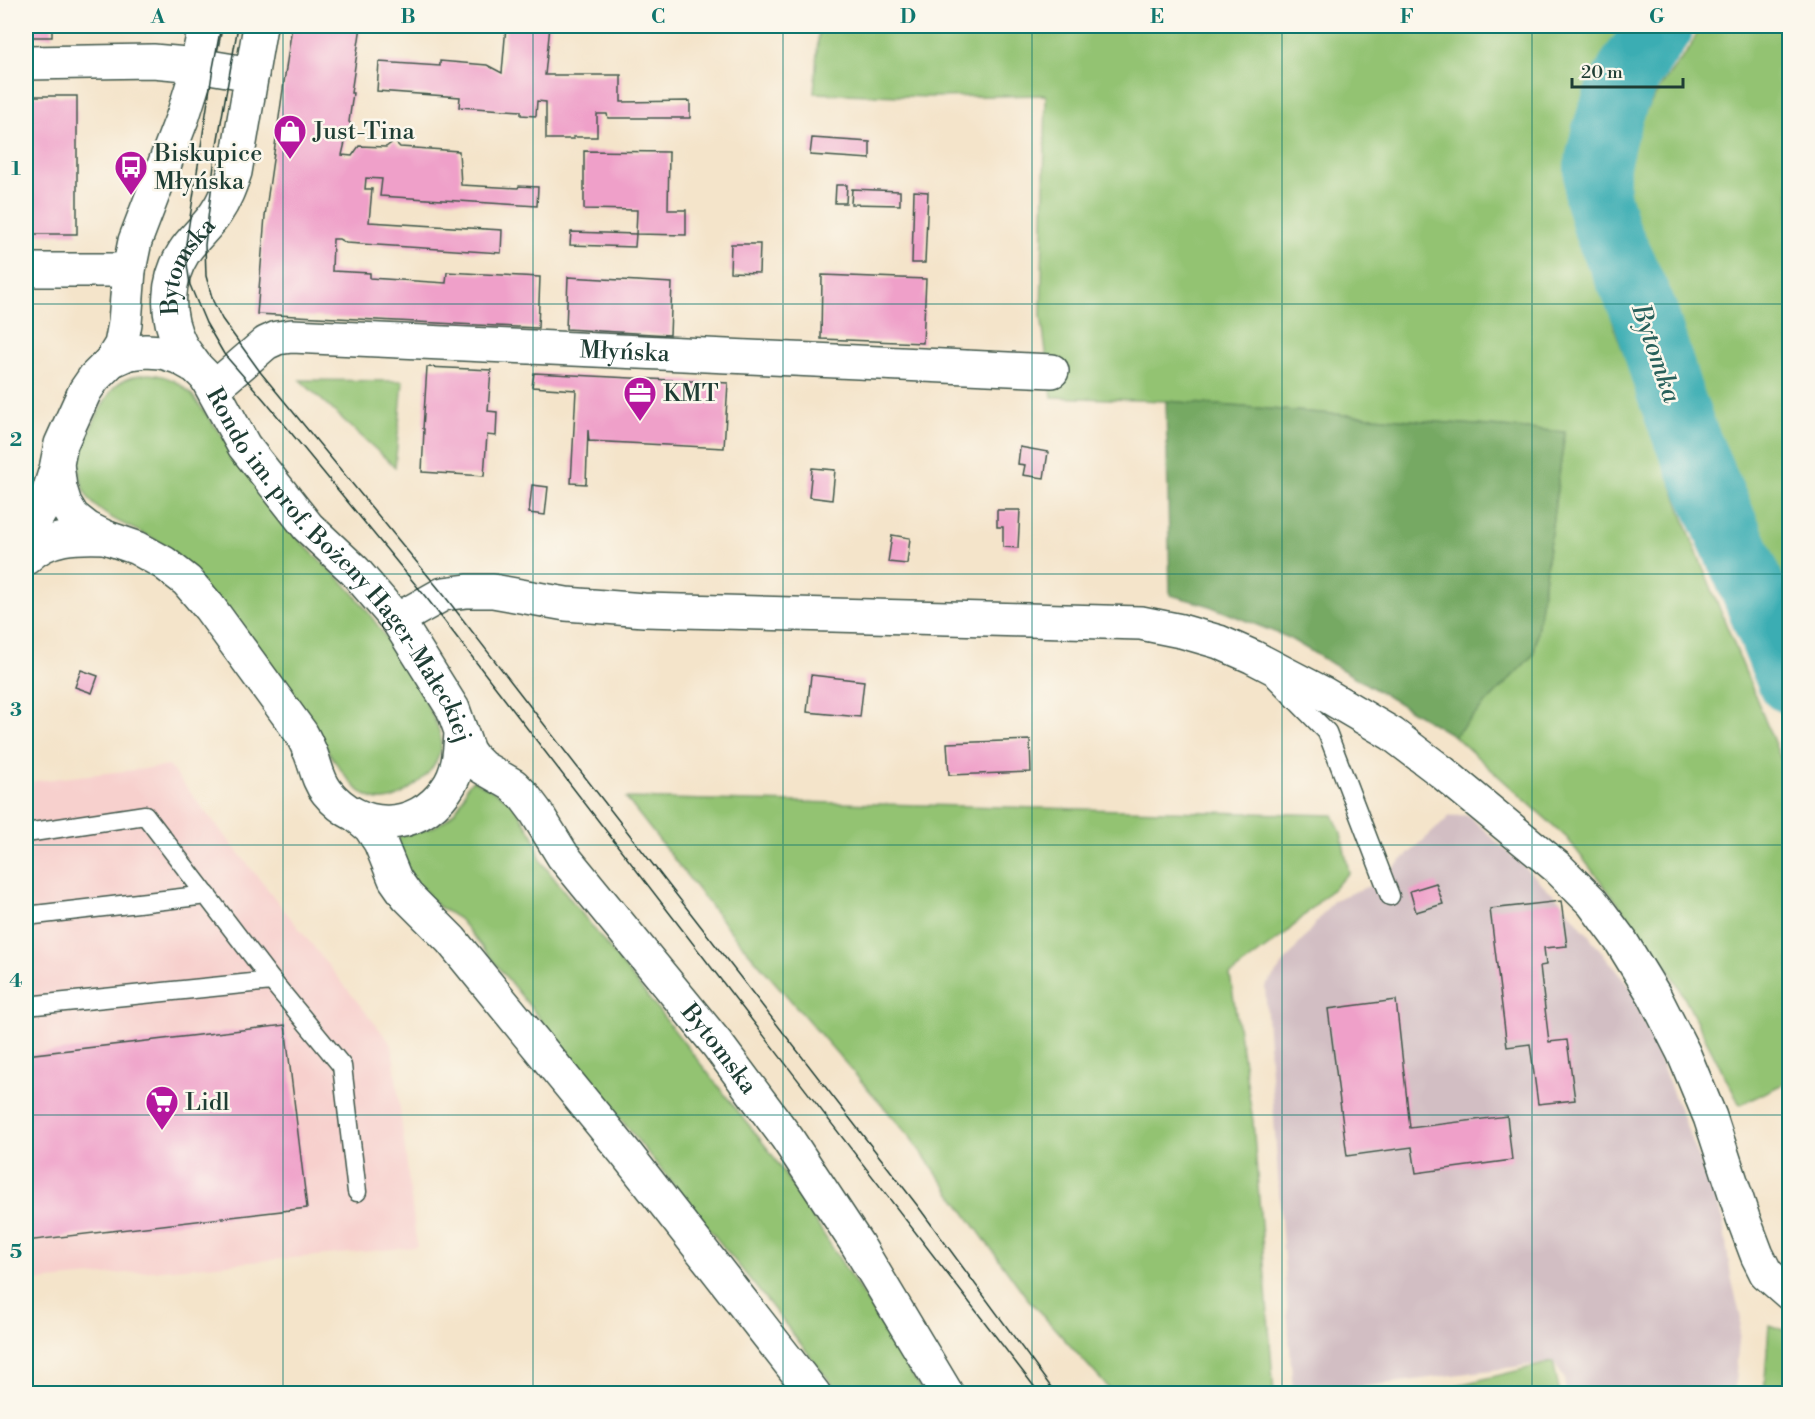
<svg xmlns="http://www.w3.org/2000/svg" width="1815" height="1419" font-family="'Libre Bodoni',serif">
  <rect width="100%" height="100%" fill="#fbf7ec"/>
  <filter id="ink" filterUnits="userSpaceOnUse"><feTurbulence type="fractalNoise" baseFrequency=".0167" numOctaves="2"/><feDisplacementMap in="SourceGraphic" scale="12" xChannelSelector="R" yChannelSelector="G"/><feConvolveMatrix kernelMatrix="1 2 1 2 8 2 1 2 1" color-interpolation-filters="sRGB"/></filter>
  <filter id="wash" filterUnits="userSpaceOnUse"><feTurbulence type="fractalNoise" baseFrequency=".008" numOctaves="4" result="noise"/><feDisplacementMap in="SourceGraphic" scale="24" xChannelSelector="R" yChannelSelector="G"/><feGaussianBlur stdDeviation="1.35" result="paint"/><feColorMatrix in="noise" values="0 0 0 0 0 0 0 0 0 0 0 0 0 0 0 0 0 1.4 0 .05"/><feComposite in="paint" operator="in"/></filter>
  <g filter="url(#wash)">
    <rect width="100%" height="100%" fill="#f4e4ca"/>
    <!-- built -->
    <polygon fill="#f7d0cd" points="169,766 392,1045 417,1247 26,1282 26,782"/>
    <!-- industrial -->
    <polygon fill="#d2bec3" points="1468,815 1561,901 1631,988 1722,1216 1731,1276 1741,1319 1734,1393 1566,1393 1564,1378 1553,1362 1316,1393 1293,1393 1265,987 1334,900 1369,886 1391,870 1450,816"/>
    <!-- green -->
    <g fill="#93c372" stroke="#598053" stroke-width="1.5">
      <polygon points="819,26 1641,26 1585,120 1580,210 1616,332 1693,543 1789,779 1789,1081 1740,1105 1671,972 1567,838 1454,736 1534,654 1565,432 1166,401 1052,397 1041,315 1046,95 930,97 814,93"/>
      <polygon points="1700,26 1789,26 1789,622 1630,228 1622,198 1624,161 1640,120 1663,83 1690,48"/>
      <path d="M149 374C167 375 179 382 192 395L298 538C315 558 337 574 354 594 365 607 375 622 385 636 394 648 405 660 412 674 418 685 423 696 428 707 434 719 443 734 441 747 438 766 423 780 408 790 395 800 380 804 365 795 346 784 318 734 303 714 263 660 219 609 177 557 156 531 103 525 86 494 81 485 79 473 80 462 81 446 105 394 118 384 127 377 138 375 149 374Z"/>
      <polygon points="300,380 403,381 395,467"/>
      <path d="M473 780 506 798 514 805 534 837 541 861 546 868 771 1153 868 1303 923 1393H839L768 1302 465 926 459 919 438 906 414 885 398 846 399 836C424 831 446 827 460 804 465 796 465 785 473 780Z"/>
      <polygon points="626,798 1333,815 1341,833 1349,873 1285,934 1230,975 1253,1121 1274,1393 1113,1393 1027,1298 910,1137 731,932"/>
      <polygon points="1769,1325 1789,1332 1789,1393 1764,1393"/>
      <polygon points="1553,1362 1560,1393 1426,1393"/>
    </g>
    <!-- forest -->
    <polygon fill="#76a964" stroke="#4a734c" stroke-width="1.5" points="1166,401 1565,432 1534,654 1454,736 1287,637 1207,605 1170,595"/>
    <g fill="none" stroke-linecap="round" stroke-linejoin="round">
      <!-- river -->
      <polyline stroke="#3badb3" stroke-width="66" points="1661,26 1630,71 1616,98 1604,134 1597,165 1597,196 1607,231 1645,313 1669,391 1686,437 1749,579 1790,681"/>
    </g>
    <g id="blocks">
      <!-- building -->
      <g fill="#efa0c9">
        <rect x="26" y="26" width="26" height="11"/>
        <polygon points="292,26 361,26 351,93 353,93 349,122 354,127 347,134 342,155 352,156 359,146 386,147 394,141 400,147 459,151 461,185 518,188 519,186 538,187 537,206 380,196 382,179 366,178 365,189 372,189 369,222 502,230 501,253 346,243 339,239 333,239 332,271 370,273 370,278 446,283 447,272 540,277 538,328 257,314 265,216"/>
        <polygon points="506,26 550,26 545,75 621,75 621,102 690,101 690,118 608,118 607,114 597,114 597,137 573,137 574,139 546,139 546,102 537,101 536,116 521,115 521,111 459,107 460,97 377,91 379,62 440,66 440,61 487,65 502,73"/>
        <rect x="26" y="96" width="51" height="138"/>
        <polygon points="812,138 870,142 870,159 810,155"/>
        <polygon points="584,151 669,152 668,210 686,210 686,235 636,234 637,210 584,209"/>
        <polygon points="836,185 847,185 846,203 835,203"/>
        <polygon points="852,189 900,191 900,205 851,204"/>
        <polygon points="914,191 928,192 925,263 912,263"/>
        <polygon points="571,232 636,234 635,247 570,245"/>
        <polygon points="731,244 760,244 759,273 730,272"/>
        <polygon points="822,275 926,279 923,343 821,339"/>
        <polygon points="568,277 672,283 670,335 566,329"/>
        <polygon points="427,367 491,370 488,411 497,412 496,436 487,435 484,476 422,472 424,429 423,429"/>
        <polygon points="534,373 728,383 724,448 589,441 588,430 586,484 571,483 576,390 532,387"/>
        <polygon points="1020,447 1048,452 1044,478 1023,475 1025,465 1018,464"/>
        <polygon points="812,468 835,470 832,500 809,497"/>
        <polygon points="532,485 548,487 545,515 529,513"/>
        <polygon points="997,510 1020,510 1018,548 1003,547 1003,527 997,527"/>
        <polygon points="892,535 910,538 907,564 888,562"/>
        <polygon points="81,670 98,676 92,693 75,687"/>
        <polygon points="811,675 864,681 860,717 807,712"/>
        <polygon points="1030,740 1031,772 949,775 947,743"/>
        <polygon points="1436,883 1443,904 1416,912 1410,891"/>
        <polygon points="1561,901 1567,946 1544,948 1546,965 1540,966 1549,1042 1567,1040 1575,1100 1538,1104 1530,1044 1507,1047 1490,909"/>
        <polygon points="1396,1000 1410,1128 1507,1116 1512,1160 1416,1173 1412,1147 1347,1156 1328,1009"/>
        <polygon points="285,1025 307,1208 26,1241 26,1055"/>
      </g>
    </g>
  </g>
  <g filter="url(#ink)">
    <use href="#blocks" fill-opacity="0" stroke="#3f564a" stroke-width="1.5"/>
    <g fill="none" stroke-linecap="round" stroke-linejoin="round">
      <defs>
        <g id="service">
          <polyline points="1275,679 1327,732 1390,896"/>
          <polyline points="26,833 145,815 272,981"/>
          <polyline points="26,916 207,895"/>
          <polyline points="26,1006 272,981 342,1066 357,1192"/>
        </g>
        <g id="minor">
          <polyline points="26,63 153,61 197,65 252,74"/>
          <polyline points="26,270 129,270"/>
          <path id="s1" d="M214 388 266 343 277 338 292 336 1052 371"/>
          <polyline points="398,621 411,612 443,594 467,591 493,591 566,604 644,610 1141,623 1181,631 1219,642 1253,657 1324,694 1392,734 1442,772 1557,867 1592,902 1621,941 1654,995 1683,1052 1710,1117 1743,1218 1757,1255 1766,1273 1790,1294"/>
        </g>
        <g id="tertiary">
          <polyline points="111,361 121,345 125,323 129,270 135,241 183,116 193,84 205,26"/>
          <path id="s2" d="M196 367C191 359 184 352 180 344 165 315 166 280 184 252 193 238 207 227 216 213 225 200 230 186 235 172L260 26"/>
          <polyline points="26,535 45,504 57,466"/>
          <path d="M26 558C48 536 76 536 105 537"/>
          <path id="s3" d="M461 732C460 752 459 773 446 790 416 832 360 833 327 792 318 781 316 767 311 754 308 747 305 740 301 733L209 607 187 581 164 563 137 548 105 537 87 528 73 517 65 504 60 488 57 464 61 444 85 391 94 378 111 361 129 353 146 351 162 352 178 357 196 367 206 377 244 446 308 527 355 571 398 621 453 709 468 751 473 758 482 767 513 785 524 796 536 812 563 856 717 1044 787 1138 857 1244 947 1394"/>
          <polyline points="358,817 370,827 380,842 395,879 407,896 451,940 627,1155 814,1394"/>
        </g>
      </defs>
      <!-- service casing -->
      <use href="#service" stroke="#3f564a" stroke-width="21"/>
      <!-- minor casing -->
      <use href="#minor" stroke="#3f564a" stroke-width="36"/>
      <!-- tertiary casing -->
      <use href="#tertiary" stroke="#3f564a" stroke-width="36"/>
      <!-- service -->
      <use href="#service" stroke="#fff" stroke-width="18"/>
      <!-- minor -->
      <use href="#minor" stroke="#fff" stroke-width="33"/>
      <!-- tertiary -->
      <use href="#tertiary" stroke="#fff" stroke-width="33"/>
      <!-- tram -->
      <g stroke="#1f3d34" stroke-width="1.5">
        <polyline points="221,26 213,68 185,250 190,285 206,323 224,354 265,401 429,601 1040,1394"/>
        <polyline points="238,26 215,156 205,245 206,276 213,301 222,319 261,373 443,594 917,1205 1056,1394"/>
      </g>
    </g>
  </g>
  <!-- grid -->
  <path fill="none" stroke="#0f766e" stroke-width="1.5" stroke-opacity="0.55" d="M283 26V1394M533 26V1394M783 26V1394M1032 26V1394M1282 26V1394M1532 26V1394M26 304H1790M26 574H1790M26 845H1790M26 1115H1790"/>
  <!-- icons -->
  <defs>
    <symbol id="shop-pin" viewBox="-11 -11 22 30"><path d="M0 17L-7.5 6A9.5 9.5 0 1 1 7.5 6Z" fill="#b5179e" stroke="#fbf7ec"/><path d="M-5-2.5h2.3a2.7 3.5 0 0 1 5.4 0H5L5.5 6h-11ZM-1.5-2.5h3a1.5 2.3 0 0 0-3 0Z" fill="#fff"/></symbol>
    <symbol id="bus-pin" viewBox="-11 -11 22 30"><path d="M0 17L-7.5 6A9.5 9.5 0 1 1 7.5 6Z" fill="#b5179e" stroke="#fbf7ec"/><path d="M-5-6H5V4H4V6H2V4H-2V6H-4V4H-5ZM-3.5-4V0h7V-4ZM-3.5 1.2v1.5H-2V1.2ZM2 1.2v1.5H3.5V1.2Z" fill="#fff"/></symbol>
    <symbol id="office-pin" viewBox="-11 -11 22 30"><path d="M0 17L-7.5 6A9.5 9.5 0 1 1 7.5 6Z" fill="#b5179e" stroke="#fbf7ec"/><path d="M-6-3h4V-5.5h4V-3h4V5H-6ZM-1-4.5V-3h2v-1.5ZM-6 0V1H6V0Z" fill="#fff"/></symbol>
    <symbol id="supermarket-pin" viewBox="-11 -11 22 30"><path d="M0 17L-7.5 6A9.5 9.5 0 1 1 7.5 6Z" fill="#b5179e" stroke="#fbf7ec"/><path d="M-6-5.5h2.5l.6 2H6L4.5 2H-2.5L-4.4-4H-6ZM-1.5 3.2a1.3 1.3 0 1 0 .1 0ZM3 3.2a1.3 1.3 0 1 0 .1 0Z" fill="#fff"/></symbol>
  </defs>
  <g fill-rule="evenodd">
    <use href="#shop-pin" x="271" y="112" width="38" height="52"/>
    <use href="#bus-pin" x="112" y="148" width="38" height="52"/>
    <use href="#office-pin" x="621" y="374" width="38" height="52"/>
    <use href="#supermarket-pin" x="143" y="1083" width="38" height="52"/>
  </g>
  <g text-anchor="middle" stroke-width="5" stroke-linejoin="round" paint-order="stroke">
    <!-- poi labels -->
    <g font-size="24" fill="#1f3d34" stroke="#fbf7ec" text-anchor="start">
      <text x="313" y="139">Just-Tina</text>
      <text x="154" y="161">Biskupice<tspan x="154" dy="28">Młyńska</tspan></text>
      <text x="663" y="401">KMT</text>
      <text x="185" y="1110">Lidl</text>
    </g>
    <!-- street labels -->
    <g font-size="24" fill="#1f3d34" stroke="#fbf7ec">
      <text dy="8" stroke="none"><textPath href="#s2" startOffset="112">Bytomska</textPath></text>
      <text dy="8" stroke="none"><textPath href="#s1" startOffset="429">Młyńska</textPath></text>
      <text dy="8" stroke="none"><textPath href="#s3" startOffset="1098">Rondo im. prof. Bożeny Hager-Małeckiej</textPath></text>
      <text dy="8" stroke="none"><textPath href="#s3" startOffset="1719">Bytomska</textPath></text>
    </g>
    <!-- water labels -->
    <g font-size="26" font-style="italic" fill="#275f5a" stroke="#fbf7ec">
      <text transform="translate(1657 353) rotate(71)" y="9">Bytomka</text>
    </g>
  </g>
  <!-- margin -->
  <rect width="1815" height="1419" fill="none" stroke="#fbf7ec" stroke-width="66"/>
  <!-- scale -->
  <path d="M1572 78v9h111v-9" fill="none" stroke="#1f3d34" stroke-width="3"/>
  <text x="1581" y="78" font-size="18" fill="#1f3d34" stroke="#fbf7ec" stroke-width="4.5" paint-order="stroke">20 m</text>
  <rect x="33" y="33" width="1749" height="1353" fill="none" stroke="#0f766e" stroke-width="2"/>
  <g font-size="20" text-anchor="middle" font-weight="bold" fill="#0f766e">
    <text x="158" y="23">A</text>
    <text x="408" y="23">B</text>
    <text x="658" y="23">C</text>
    <text x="908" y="23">D</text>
    <text x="1157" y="23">E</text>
    <text x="1407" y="23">F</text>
    <text x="1657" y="23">G</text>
    <text x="16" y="175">1</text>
    <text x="16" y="446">2</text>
    <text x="16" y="716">3</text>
    <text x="16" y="987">4</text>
    <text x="16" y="1258">5</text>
  </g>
</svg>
